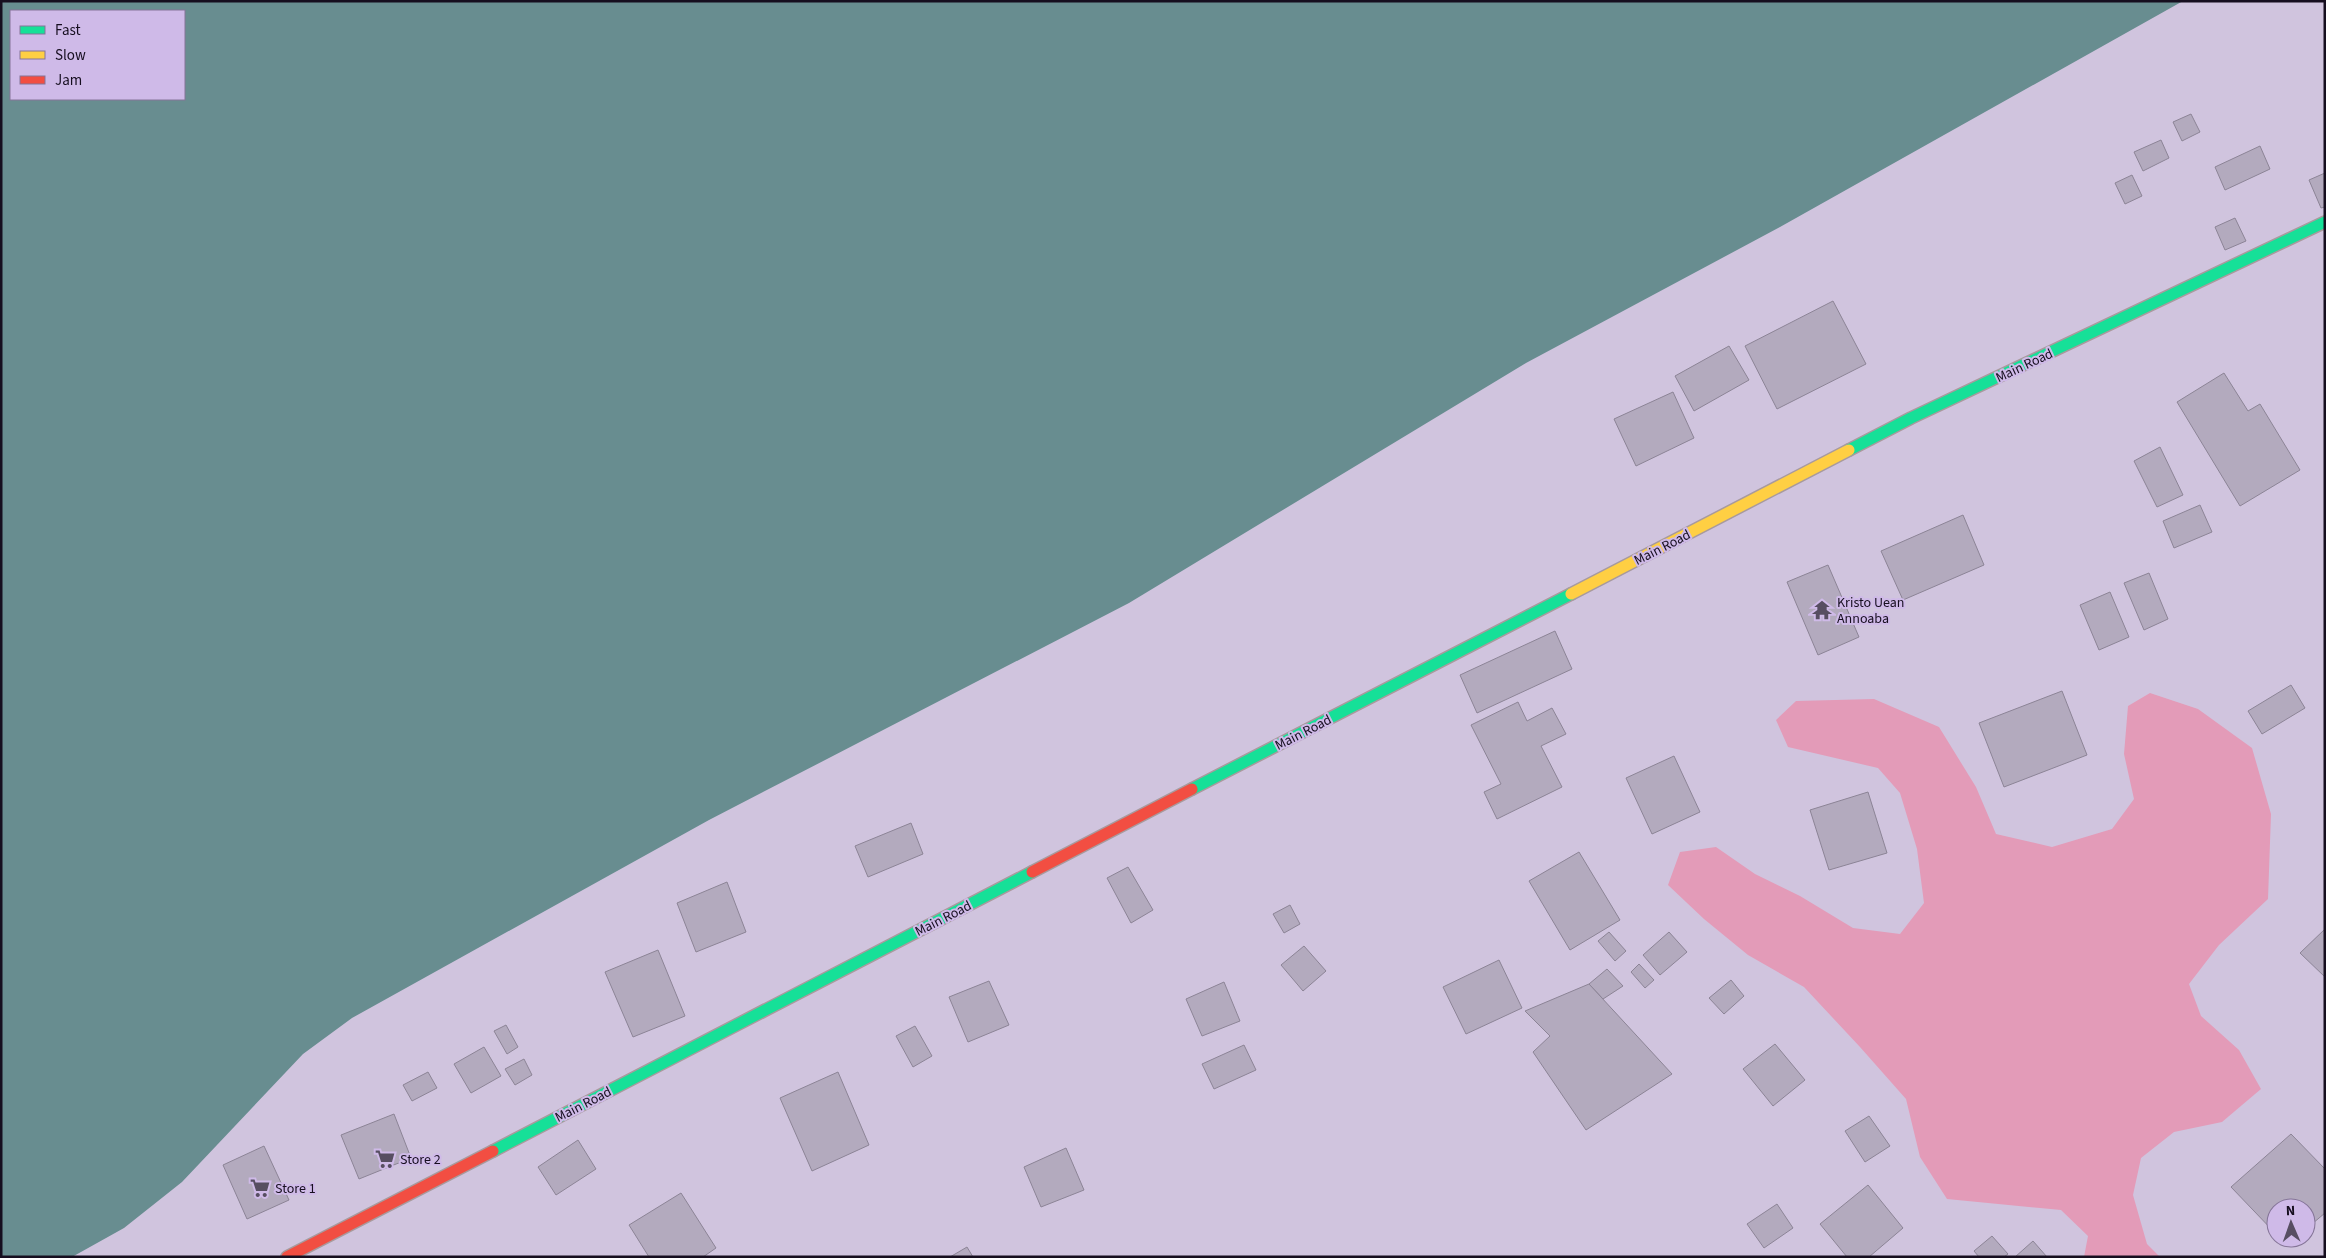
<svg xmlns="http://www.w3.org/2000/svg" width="2326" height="1258" font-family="'Source Sans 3',sans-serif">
  <rect width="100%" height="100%" fill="#d0c4de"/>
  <!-- green -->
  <polygon fill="#e39bb8" points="2150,693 2198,709 2252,748 2271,814 2268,899 2219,945 2189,984 2201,1016 2239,1050 2261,1089 2222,1122 2174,1132 2141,1158 2133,1195 2147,1244 2160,1257 2084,1257 2088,1236 2061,1210 1947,1199 1920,1157 1906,1099 1860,1047 1804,987 1748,955 1704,919 1668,885 1680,852 1716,847 1755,874 1800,896 1853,928 1900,934 1924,903 1917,849 1900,793 1878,768 1788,747 1776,720 1796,701 1874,699 1939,727 1976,787 1996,834 2052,847 2112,829 2134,799 2124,754 2128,706"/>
  <!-- water -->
  <path fill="#688d90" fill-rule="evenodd" d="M1 1H2183L1780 227 1526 363 1129 603 709 820 352 1018 303 1054 182 1182 124 1228 72 1257H1ZM11 11H184V99H11Z"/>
  <!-- building -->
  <g fill="#b3aabe" stroke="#8c8496">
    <polygon points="2191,114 2200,132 2182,141 2173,122"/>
    <polygon points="2161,140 2169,158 2143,171 2134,152"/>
    <polygon points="2260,146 2270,169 2225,190 2215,167"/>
    <polygon points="2325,173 2325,207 2321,208 2309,180"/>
    <polygon points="2132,175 2142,196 2125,204 2115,183"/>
    <polygon points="2235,218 2246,241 2225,250 2215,227"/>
    <polygon points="1833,301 1866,364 1777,409 1745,346"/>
    <polygon points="1729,346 1749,380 1694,411 1675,376"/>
    <polygon points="2224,373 2248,411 2260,404 2300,470 2240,506 2177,402"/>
    <polygon points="1673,392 1694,438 1636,466 1614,419"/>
    <polygon points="2160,447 2183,495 2157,507 2134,461"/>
    <polygon points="2200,505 2212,532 2174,548 2163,521"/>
    <polygon points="1963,515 1984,565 1903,600 1881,551"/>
    <polygon points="1828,565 1859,637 1818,655 1787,582"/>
    <polygon points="2149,573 2168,619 2144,630 2124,583"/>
    <polygon points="2110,592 2129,637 2099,650 2080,605"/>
    <polygon points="1555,631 1572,669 1477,713 1460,675"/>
    <polygon points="2291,685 2305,708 2262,734 2248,711"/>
    <polygon points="2062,691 2087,755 2004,787 1979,723"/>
    <polygon points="1518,702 1527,721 1552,708 1566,734 1541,746 1562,787 1497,819 1484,792 1501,784 1471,725"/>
    <polygon points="1674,756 1700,812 1652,834 1626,778"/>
    <polygon points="1868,792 1887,853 1829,870 1810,810"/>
    <polygon points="911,823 923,854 868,877 855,846"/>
    <polygon points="1579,852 1620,920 1570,950 1529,881"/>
    <polygon points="1128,867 1153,910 1131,923 1107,878"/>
    <polygon points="727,882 746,932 696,952 677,903"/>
    <polygon points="1290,905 1300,924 1284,933 1273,914"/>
    <polygon points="2325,929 2325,977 2300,953"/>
    <polygon points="1609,932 1626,951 1615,961 1598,941"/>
    <polygon points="1669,932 1687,952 1660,975 1643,955"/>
    <polygon points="1304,946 1326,971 1303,991 1281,965"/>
    <polygon points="658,950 685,1016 633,1037 605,972"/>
    <polygon points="1499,960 1522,1008 1466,1034 1443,987"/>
    <polygon points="1639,964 1654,980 1645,988 1631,972"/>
    <polygon points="1607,969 1623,986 1603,999 1589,984"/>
    <polygon points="1731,980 1744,996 1724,1014 1709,998"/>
    <polygon points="989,981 1009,1025 968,1042 949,997"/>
    <polygon points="1224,982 1240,1021 1202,1036 1186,999"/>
    <polygon points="1589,984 1672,1074 1586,1130 1533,1052 1550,1036 1525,1011"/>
    <polygon points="506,1025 518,1047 507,1054 494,1031"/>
    <polygon points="915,1026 932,1056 913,1067 896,1036"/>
    <polygon points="1775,1044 1805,1080 1773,1106 1743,1069"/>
    <polygon points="1244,1045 1256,1070 1214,1089 1202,1064"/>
    <polygon points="484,1047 501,1076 471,1093 454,1064"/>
    <polygon points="524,1059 532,1075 515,1085 505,1069"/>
    <polygon points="428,1072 437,1088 412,1101 403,1085"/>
    <polygon points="838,1072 869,1145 812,1171 780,1098"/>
    <polygon points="394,1114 411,1158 359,1179 341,1135"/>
    <polygon points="1869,1116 1890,1146 1865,1162 1845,1131"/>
    <polygon points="2291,1134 2325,1169 2325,1213 2306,1229 2306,1208 2276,1208 2276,1234 2231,1187"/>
    <polygon points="578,1140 596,1169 556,1195 538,1167"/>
    <polygon points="264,1146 289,1200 247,1219 223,1165"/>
    <polygon points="1066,1148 1084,1190 1041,1207 1024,1167"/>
    <polygon points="1868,1185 1903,1228 1869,1257 1847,1257 1820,1224"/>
    <polygon points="681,1193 716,1248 703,1257 649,1257 629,1225"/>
    <polygon points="1777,1204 1793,1228 1764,1248 1747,1224"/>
    <polygon points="1992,1236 2008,1254 2004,1257 1979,1257 1974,1251"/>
    <polygon points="2033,1241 2047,1257 2015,1257"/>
    <polygon points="967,1247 973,1257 950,1257"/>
  </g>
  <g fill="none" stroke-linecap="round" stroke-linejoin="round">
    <defs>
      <g id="fast">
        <polyline points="1849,450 1911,418 2325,222"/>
        <polyline points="1192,789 1571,594"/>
        <polyline points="493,1151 1032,872"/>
      </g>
      <polyline id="slow" points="1571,594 1849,450"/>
      <g id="jam">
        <polyline points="1032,872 1192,789"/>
        <polyline points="287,1257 493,1151"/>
      </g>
    </defs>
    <!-- fast casing -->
    <use href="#fast" stroke="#a89a9d" stroke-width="14"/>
    <!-- slow casing -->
    <use href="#slow" stroke="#a89a9d" stroke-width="14"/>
    <!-- jam casing -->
    <use href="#jam" stroke="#a89a9d" stroke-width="14"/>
    <!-- fast -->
    <use href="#fast" stroke="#16e098" stroke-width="11"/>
    <!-- slow -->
    <use href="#slow" stroke="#ffcf43" stroke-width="11"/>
    <!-- jam -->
    <use href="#jam" stroke="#f24e42" stroke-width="11"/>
  </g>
  <!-- icons -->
  <defs>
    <symbol id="temple-bare" viewBox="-9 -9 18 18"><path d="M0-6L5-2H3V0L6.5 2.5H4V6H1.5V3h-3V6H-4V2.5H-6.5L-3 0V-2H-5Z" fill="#574e62" stroke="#cfbae8" stroke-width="2.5" paint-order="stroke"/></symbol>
    <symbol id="supermarket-bare" viewBox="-9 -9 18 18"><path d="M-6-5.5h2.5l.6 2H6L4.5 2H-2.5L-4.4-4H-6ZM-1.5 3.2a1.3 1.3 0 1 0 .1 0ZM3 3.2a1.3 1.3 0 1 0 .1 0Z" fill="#574e62" stroke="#cfbae8" stroke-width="2.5" paint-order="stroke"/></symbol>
  </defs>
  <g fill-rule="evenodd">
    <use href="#temple-bare" x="1808" y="596" width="28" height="28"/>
    <use href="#supermarket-bare" x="371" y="1145" width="28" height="28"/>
    <use href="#supermarket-bare" x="246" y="1174" width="28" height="28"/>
  </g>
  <g text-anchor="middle" stroke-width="4" stroke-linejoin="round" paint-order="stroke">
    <!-- street labels -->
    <g font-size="14" fill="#160e1f" stroke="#cfbae8">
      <text transform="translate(2024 365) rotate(-25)" y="5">Main Road</text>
      <text transform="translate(1662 547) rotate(-27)" y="5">Main Road</text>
      <text transform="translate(1303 732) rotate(-27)" y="5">Main Road</text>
      <text transform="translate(943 918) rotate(-27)" y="5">Main Road</text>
      <text transform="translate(583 1104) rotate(-27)" y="5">Main Road</text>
    </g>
    <!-- poi labels -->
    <g font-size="14" fill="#160e1f" stroke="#cfbae8" text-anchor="start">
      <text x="1837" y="607">Kristo Uean<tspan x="1837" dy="16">Annoaba</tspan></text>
      <text x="400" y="1164">Store 2</text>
      <text x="275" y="1193">Store 1</text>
    </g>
  </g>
  <!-- border -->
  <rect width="2326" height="1258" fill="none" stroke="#160e1f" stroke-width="5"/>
  <!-- legend -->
  <rect x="10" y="10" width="175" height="90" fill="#cfbae8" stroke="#857598"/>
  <rect x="20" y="26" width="25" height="8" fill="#16e098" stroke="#857598"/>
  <text x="55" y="35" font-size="15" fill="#160e1f">Fast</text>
  <rect x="20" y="51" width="25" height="8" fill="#ffcf43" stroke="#857598"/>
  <text x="55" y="60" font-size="15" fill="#160e1f">Slow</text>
  <rect x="20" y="76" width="25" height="8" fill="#f24e42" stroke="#857598"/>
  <text x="55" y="85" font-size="15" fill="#160e1f">Jam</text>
  <!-- north arrow -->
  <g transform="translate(2291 1223) rotate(358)"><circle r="24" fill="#cfbae8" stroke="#857598"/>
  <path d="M0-4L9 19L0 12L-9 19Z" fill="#574e62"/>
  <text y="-8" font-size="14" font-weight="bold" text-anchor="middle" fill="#160e1f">N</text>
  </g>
</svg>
